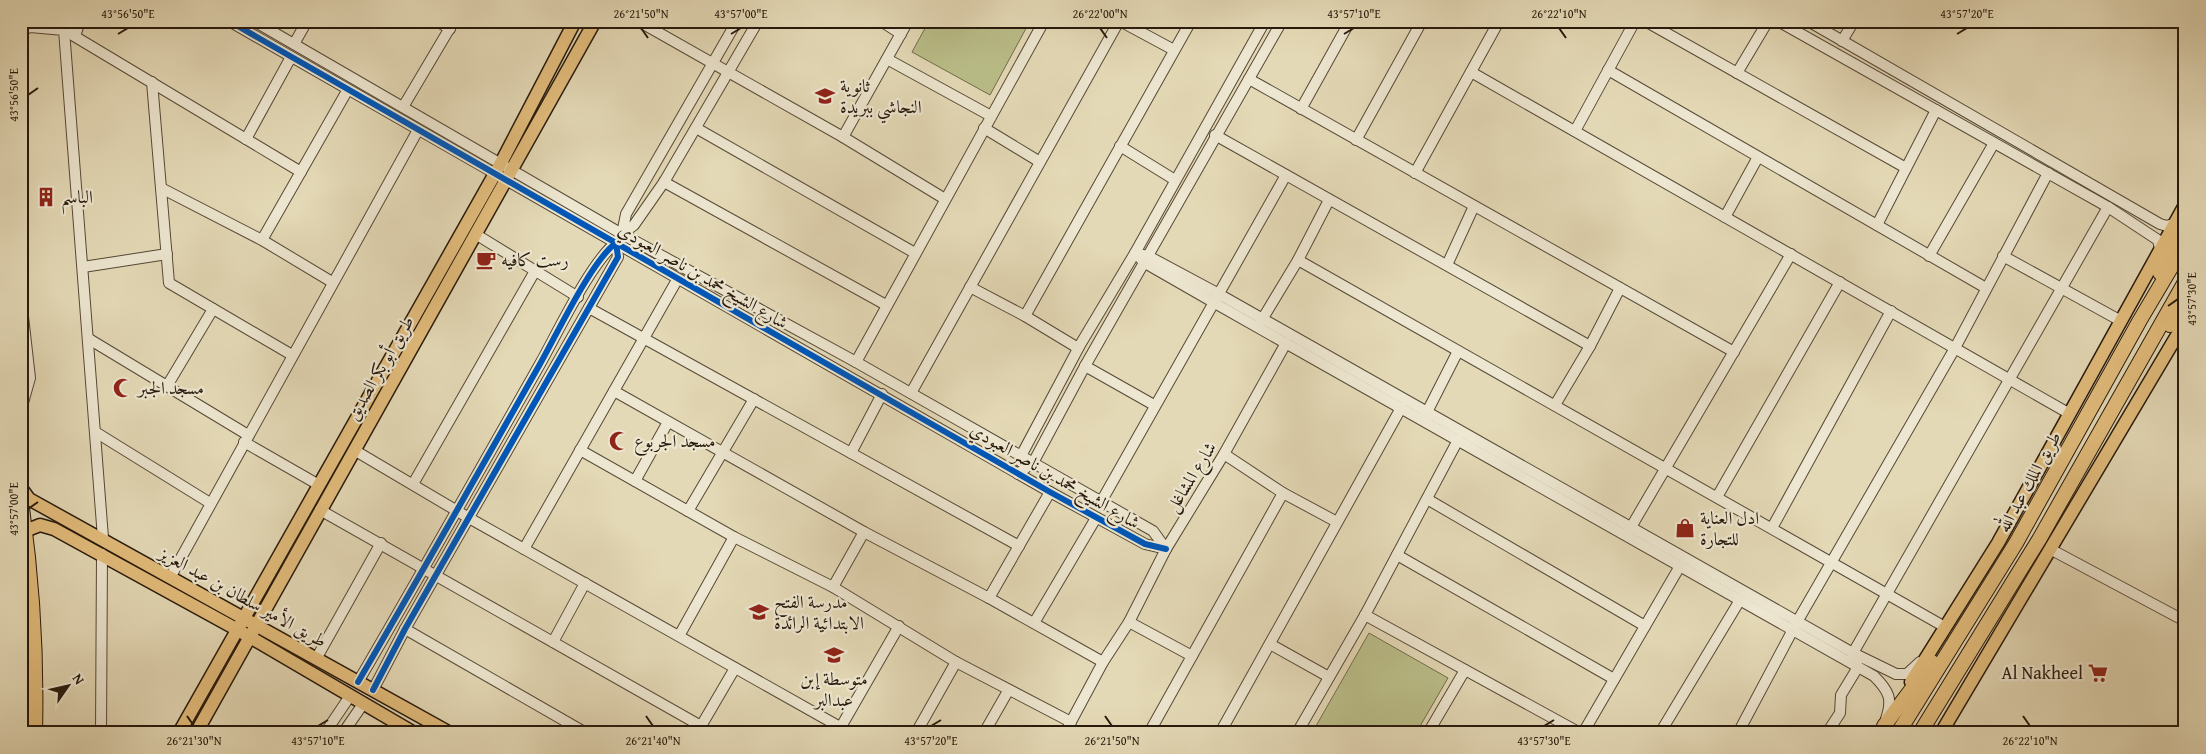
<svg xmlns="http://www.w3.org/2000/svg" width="2206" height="754" font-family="'Gentium Book Plus',Amiri,serif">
  <rect width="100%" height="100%" fill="#e4d9b6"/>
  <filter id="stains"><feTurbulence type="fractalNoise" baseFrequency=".004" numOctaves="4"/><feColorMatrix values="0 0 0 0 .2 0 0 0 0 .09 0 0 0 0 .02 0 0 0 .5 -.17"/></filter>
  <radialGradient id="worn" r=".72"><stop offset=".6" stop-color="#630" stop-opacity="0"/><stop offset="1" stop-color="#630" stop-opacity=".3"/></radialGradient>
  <!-- green -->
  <g fill="#babe89" stroke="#706c4a">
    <polygon points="929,21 1030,21 990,95 912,52"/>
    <polygon points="1369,633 1448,678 1416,733 1312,733"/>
  </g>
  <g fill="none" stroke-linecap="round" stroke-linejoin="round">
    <defs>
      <g id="minor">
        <polyline points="229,21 1050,492 1145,544 1166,549"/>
        <polyline points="254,21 622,234 856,362 1153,531 1166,549"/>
        <polyline points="437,21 450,29"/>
        <polyline points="638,21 843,137 945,199"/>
        <polyline points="881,21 901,34"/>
        <polyline points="1120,21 1174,50"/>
        <polyline points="1645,21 1906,168"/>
        <polyline points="1778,21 2108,207 2158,240 2160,249"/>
        <polyline points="1808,21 2160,224 2167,226 2176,223"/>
        <polyline points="64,30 301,172"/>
        <polyline points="21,31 30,27 64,30 103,538"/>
        <polyline points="75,36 80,21"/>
        <polyline points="1842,41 1854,21"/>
        <polyline points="294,44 307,21"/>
        <polyline points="887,59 991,116"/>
        <polyline points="1608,70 1986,288"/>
        <polyline points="1471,72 2070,414"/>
        <polyline points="1737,73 1768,21"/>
        <polyline points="1249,79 1734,352"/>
        <polyline points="152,82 169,283 292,355"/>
        <polyline points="403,107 454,21"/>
        <polyline points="1301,109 1350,21"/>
        <polyline points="696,128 915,253"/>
        <polyline points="984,128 1040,162"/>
        <polyline points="1575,131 1635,21"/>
        <polyline points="1215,135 1590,346"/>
        <polyline points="843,137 908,21"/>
        <polyline points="246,139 291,57"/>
        <polyline points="1356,140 1422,21"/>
        <polyline points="1120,146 1175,180"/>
        <polyline points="1415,173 1499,21"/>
        <polyline points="664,182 886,305"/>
        <polyline points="161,188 262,240 332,282"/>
        <polyline points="1725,217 1758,157"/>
        <polyline points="1877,225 1936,110"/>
        <polyline points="622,234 634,225 664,182 758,21"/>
        <polyline points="622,234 626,214 737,21"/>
        <polyline points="477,235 578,297"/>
        <polyline points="262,240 347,91"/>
        <polyline points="1135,253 1148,256 1217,293 1853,653 1896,674 1907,674 1920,662"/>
        <path d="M1136 254 1145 263 1213 302 1874 676C1889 691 1893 699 1886 719"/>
        <polyline points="1929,256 1994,143"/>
        <polyline points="2003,256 2121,321"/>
        <polyline points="1298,260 1945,627"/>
        <polyline points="1447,265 1474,206"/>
        <polyline points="83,267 167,254"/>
        <polyline points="970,287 1025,316 1078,348"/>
        <polyline points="21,299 30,378 21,410"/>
        <polyline points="589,308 1019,546"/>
        <polyline points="1025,316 1191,21"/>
        <polyline points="1260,323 1298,260 1329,200"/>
        <polyline points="89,339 248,435"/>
        <polyline points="856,362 1044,21"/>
        <polyline points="1085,366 1154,405"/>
        <polyline points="167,386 213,309"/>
        <polyline points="614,391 864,532 989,598 1103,662"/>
        <polyline points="911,393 1119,21"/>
        <polyline points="1555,405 1590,346 1620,288"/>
        <polyline points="1425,416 1458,351"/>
        <polyline points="97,433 210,503"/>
        <polyline points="244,442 319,485"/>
        <polyline points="354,450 469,518 840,727"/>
        <polyline points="580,450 734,537 833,587 956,662 1071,722"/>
        <polyline points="851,453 882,394"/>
        <polyline points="1224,454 1283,493 1337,522"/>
        <polyline points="1020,461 1021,456 1080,345 1135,253 1265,21"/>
        <polyline points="1018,474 1034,461 1085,366 1282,21"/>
        <polyline points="635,481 668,422"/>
        <polyline points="413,484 535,271"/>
        <polyline points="1717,497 1840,282"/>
        <polyline points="1427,499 1645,626"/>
        <polyline points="1101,502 1286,175"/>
        <polyline points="320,510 701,726"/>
        <polyline points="688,511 754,399"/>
        <polyline points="1772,528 1891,311"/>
        <polyline points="1627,534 1791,254"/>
        <polyline points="524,549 677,280"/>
        <polyline points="2050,549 2185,621"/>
        <polyline points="1397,555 1614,679"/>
        <polyline points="171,576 418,130"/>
        <polyline points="833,587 864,532"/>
        <polyline points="989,598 1050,492"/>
        <polyline points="1365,615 1580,733"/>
        <polyline points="1129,622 1192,656"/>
        <polyline points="1034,623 1096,518"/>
        <polyline points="405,629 586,733"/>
        <polyline points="679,636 734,537"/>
        <polyline points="553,642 585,583"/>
        <polyline points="1270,644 1329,677"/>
        <polyline points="316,659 381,543"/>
        <path d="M358 682C420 576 480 470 540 364 557 334 592 260 616 243L618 257 405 629 373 690"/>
        <polyline points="838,732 899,626"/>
        <polyline points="101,733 102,554"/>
        <polyline points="325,733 350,696"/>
        <polyline points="343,733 363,704"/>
        <polyline points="697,733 735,668"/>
        <polyline points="916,733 956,662"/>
        <polyline points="984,733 1008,691"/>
        <polyline points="1065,733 1103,662 1129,622 1166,549 1224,454 1286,343"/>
        <polyline points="1149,733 1283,493"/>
        <polyline points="1220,733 1401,408"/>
        <polyline points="1297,733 1365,615 1458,440"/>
        <polyline points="1428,733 1465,670"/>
        <polyline points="1583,733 1680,566"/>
        <polyline points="1660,733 1740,600"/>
        <polyline points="1738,733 1797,622 1955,348 2048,173"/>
        <polyline points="1827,733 1840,713 1841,695 1858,667 1853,653 2108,207"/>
      </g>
      <g id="major">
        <polyline points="21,488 29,499 450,733"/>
        <polyline points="25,531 40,525 54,529 238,630 414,733"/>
        <polyline points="1911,682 1998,543 2185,205"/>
        <polyline points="179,733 501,163 575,21"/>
        <polyline points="196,733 595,21"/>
        <polyline points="1941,733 2185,322"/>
      </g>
      <g id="highway">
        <polyline points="2160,273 2185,216"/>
        <polyline points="2170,325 2185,304"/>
        <path d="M21 501C32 577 37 656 35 733"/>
        <polyline points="1884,726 1932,662"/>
        <polyline points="1898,733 2016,543 2140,320 2185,244"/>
        <polyline points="1920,733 2040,538 2185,282"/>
      </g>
    </defs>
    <!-- minor casing -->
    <use href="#minor" stroke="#564936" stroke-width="12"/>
    <!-- major casing -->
    <use href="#major" stroke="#27190c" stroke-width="15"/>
    <!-- highway casing -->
    <use href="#highway" stroke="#27190c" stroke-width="16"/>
    <!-- minor -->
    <use href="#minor" stroke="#ede6d0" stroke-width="10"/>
    <!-- major -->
    <use href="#major" stroke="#e2bc7b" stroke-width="12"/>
    <!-- highway -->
    <use href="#highway" stroke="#e2bc7b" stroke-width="14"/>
    <defs>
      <g id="cycleway">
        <polyline points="229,21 1050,492 1145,544 1166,549"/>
        <path d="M358 682C420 576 480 470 540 364 557 334 592 260 616 243L618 257 405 629 373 690"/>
      </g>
    </defs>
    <!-- cycleway casing -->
    <use href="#cycleway" stroke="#ede6d0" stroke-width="9"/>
    <!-- cycleway -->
    <use href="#cycleway" stroke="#0057b8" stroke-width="6"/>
  </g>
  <!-- ticks -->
  <path fill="none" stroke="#27190c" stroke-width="2" d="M641 28 648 38M1100 28 1107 38M1559 28 1566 38M118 34 128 28M731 34 741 28M1344 34 1354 28M1957 34 1967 28M28 95 38 88M2168 306 2178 299M28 509 38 502M187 716 194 726M646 716 653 726M1105 716 1112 726M2023 716 2030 726M318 726 328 720M931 726 941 720M1544 726 1554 720"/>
  <!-- icons -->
  <defs>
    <symbol id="school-bare" viewBox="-9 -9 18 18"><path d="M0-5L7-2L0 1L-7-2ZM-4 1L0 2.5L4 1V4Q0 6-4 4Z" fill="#8f2418" stroke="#ede6d0" stroke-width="2.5" paint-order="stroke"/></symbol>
    <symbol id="building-bare" viewBox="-9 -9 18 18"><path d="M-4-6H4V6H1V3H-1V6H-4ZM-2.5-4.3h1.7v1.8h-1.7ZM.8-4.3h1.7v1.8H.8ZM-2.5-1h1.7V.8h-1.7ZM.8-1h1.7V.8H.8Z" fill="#8f2418" stroke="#ede6d0" stroke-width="2.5" paint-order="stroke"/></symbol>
    <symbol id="cafe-bare" viewBox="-9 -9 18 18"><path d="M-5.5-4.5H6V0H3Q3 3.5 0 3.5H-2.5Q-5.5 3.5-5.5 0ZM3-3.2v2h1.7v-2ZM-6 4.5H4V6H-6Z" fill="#8f2418" stroke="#ede6d0" stroke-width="2.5" paint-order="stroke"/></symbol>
    <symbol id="mosque-bare" viewBox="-9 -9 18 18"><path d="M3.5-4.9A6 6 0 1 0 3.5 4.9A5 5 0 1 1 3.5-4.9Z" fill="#8f2418" stroke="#ede6d0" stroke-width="2.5" paint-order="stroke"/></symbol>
    <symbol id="shop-bare" viewBox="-9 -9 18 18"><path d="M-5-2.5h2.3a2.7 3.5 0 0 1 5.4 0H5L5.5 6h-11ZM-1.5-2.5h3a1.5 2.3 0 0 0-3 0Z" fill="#8f2418" stroke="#ede6d0" stroke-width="2.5" paint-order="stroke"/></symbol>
    <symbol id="supermarket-bare" viewBox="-9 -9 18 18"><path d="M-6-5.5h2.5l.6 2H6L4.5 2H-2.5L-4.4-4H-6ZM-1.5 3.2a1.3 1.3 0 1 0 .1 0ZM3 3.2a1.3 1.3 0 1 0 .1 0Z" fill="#8f2418" stroke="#ede6d0" stroke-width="2.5" paint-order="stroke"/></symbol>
  </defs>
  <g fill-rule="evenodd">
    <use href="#school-bare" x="811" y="82" width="28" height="28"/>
    <use href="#building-bare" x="32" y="183" width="28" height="28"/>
    <use href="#cafe-bare" x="472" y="246" width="28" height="28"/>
    <use href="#mosque-bare" x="109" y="374" width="28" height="28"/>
    <use href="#mosque-bare" x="605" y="427" width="28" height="28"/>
    <use href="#shop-bare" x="1671" y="514" width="28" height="28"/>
    <use href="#school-bare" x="745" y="598" width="28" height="28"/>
    <use href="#school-bare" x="820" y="641" width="28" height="28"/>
    <use href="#supermarket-bare" x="2084" y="659" width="28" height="28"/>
  </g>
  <g text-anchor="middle" stroke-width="4.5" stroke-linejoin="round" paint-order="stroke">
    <!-- poi labels -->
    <g font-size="18" fill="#27190c" stroke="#ede6d0" text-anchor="start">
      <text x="840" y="92">ثانوية<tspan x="840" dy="21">النجاشي ببريدة</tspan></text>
      <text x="61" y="203">الباسم</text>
      <text x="501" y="266">رست كافيه</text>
      <text x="138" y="394">مسجد الجبر</text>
      <text x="634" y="447">مسجد الجربوع</text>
      <text x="1700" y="524">ادل العناية<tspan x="1700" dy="21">للتجارة</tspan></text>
      <text x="774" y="608">مدرسة الفتح<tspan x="774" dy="21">الابتدائية الرائدة</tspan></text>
      <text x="2083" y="679" text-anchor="end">Al Nakheel</text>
      <text x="834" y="685" text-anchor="middle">متوسطة إبن<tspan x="834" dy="21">عبدالبر</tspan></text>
    </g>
    <!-- street labels -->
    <g font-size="18" fill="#27190c" stroke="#ede6d0">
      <text transform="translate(703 276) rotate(30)" y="6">شارع الشيخ محمد بن ناصر العبودي</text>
      <text transform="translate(380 368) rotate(-60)" y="6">طريق أبو بكر الصديق</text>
      <text transform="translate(1055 476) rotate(30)" y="6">شارع الشيخ محمد بن ناصر العبودي</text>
      <text transform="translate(1191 477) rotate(-58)" y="6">شارع المشاغل</text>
      <text transform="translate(2029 482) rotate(-61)" y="6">طريق الملك عبد الله</text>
      <text transform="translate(243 597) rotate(29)" y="6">طريق الأمير سلطان بن عبد العزيز</text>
    </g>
  </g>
  <!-- margin -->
  <rect width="2206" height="754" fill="none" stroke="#e4d9b6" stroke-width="55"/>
  <!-- north arrow -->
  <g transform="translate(68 686) rotate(56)" stroke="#ede6d0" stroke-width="4" paint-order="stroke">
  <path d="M0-4L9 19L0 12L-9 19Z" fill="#27190c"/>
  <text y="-8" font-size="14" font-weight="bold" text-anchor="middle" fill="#27190c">N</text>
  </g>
  <rect x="28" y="28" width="2150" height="698" fill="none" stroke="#27190c" stroke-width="2"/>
  <g font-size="12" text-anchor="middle" fill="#27190c">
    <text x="128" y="18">43°56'50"E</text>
    <text x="641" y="18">26°21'50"N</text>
    <text x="741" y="18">43°57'00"E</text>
    <text x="1100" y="18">26°22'00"N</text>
    <text x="1354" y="18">43°57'10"E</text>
    <text x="1559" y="18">26°22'10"N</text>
    <text x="1967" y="18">43°57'20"E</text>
    <text transform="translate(14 95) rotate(-90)" y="4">43°56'50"E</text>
    <text transform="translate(2192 299) rotate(-90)" y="4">43°57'30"E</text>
    <text transform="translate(14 509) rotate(-90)" y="4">43°57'00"E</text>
    <text x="194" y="745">26°21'30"N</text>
    <text x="318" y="745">43°57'10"E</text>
    <text x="653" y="745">26°21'40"N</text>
    <text x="931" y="745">43°57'20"E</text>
    <text x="1112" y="745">26°21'50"N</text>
    <text x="1544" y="745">43°57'30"E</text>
    <text x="2030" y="745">26°22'10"N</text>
  </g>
  <rect width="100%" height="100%" filter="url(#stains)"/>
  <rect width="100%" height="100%" fill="url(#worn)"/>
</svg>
